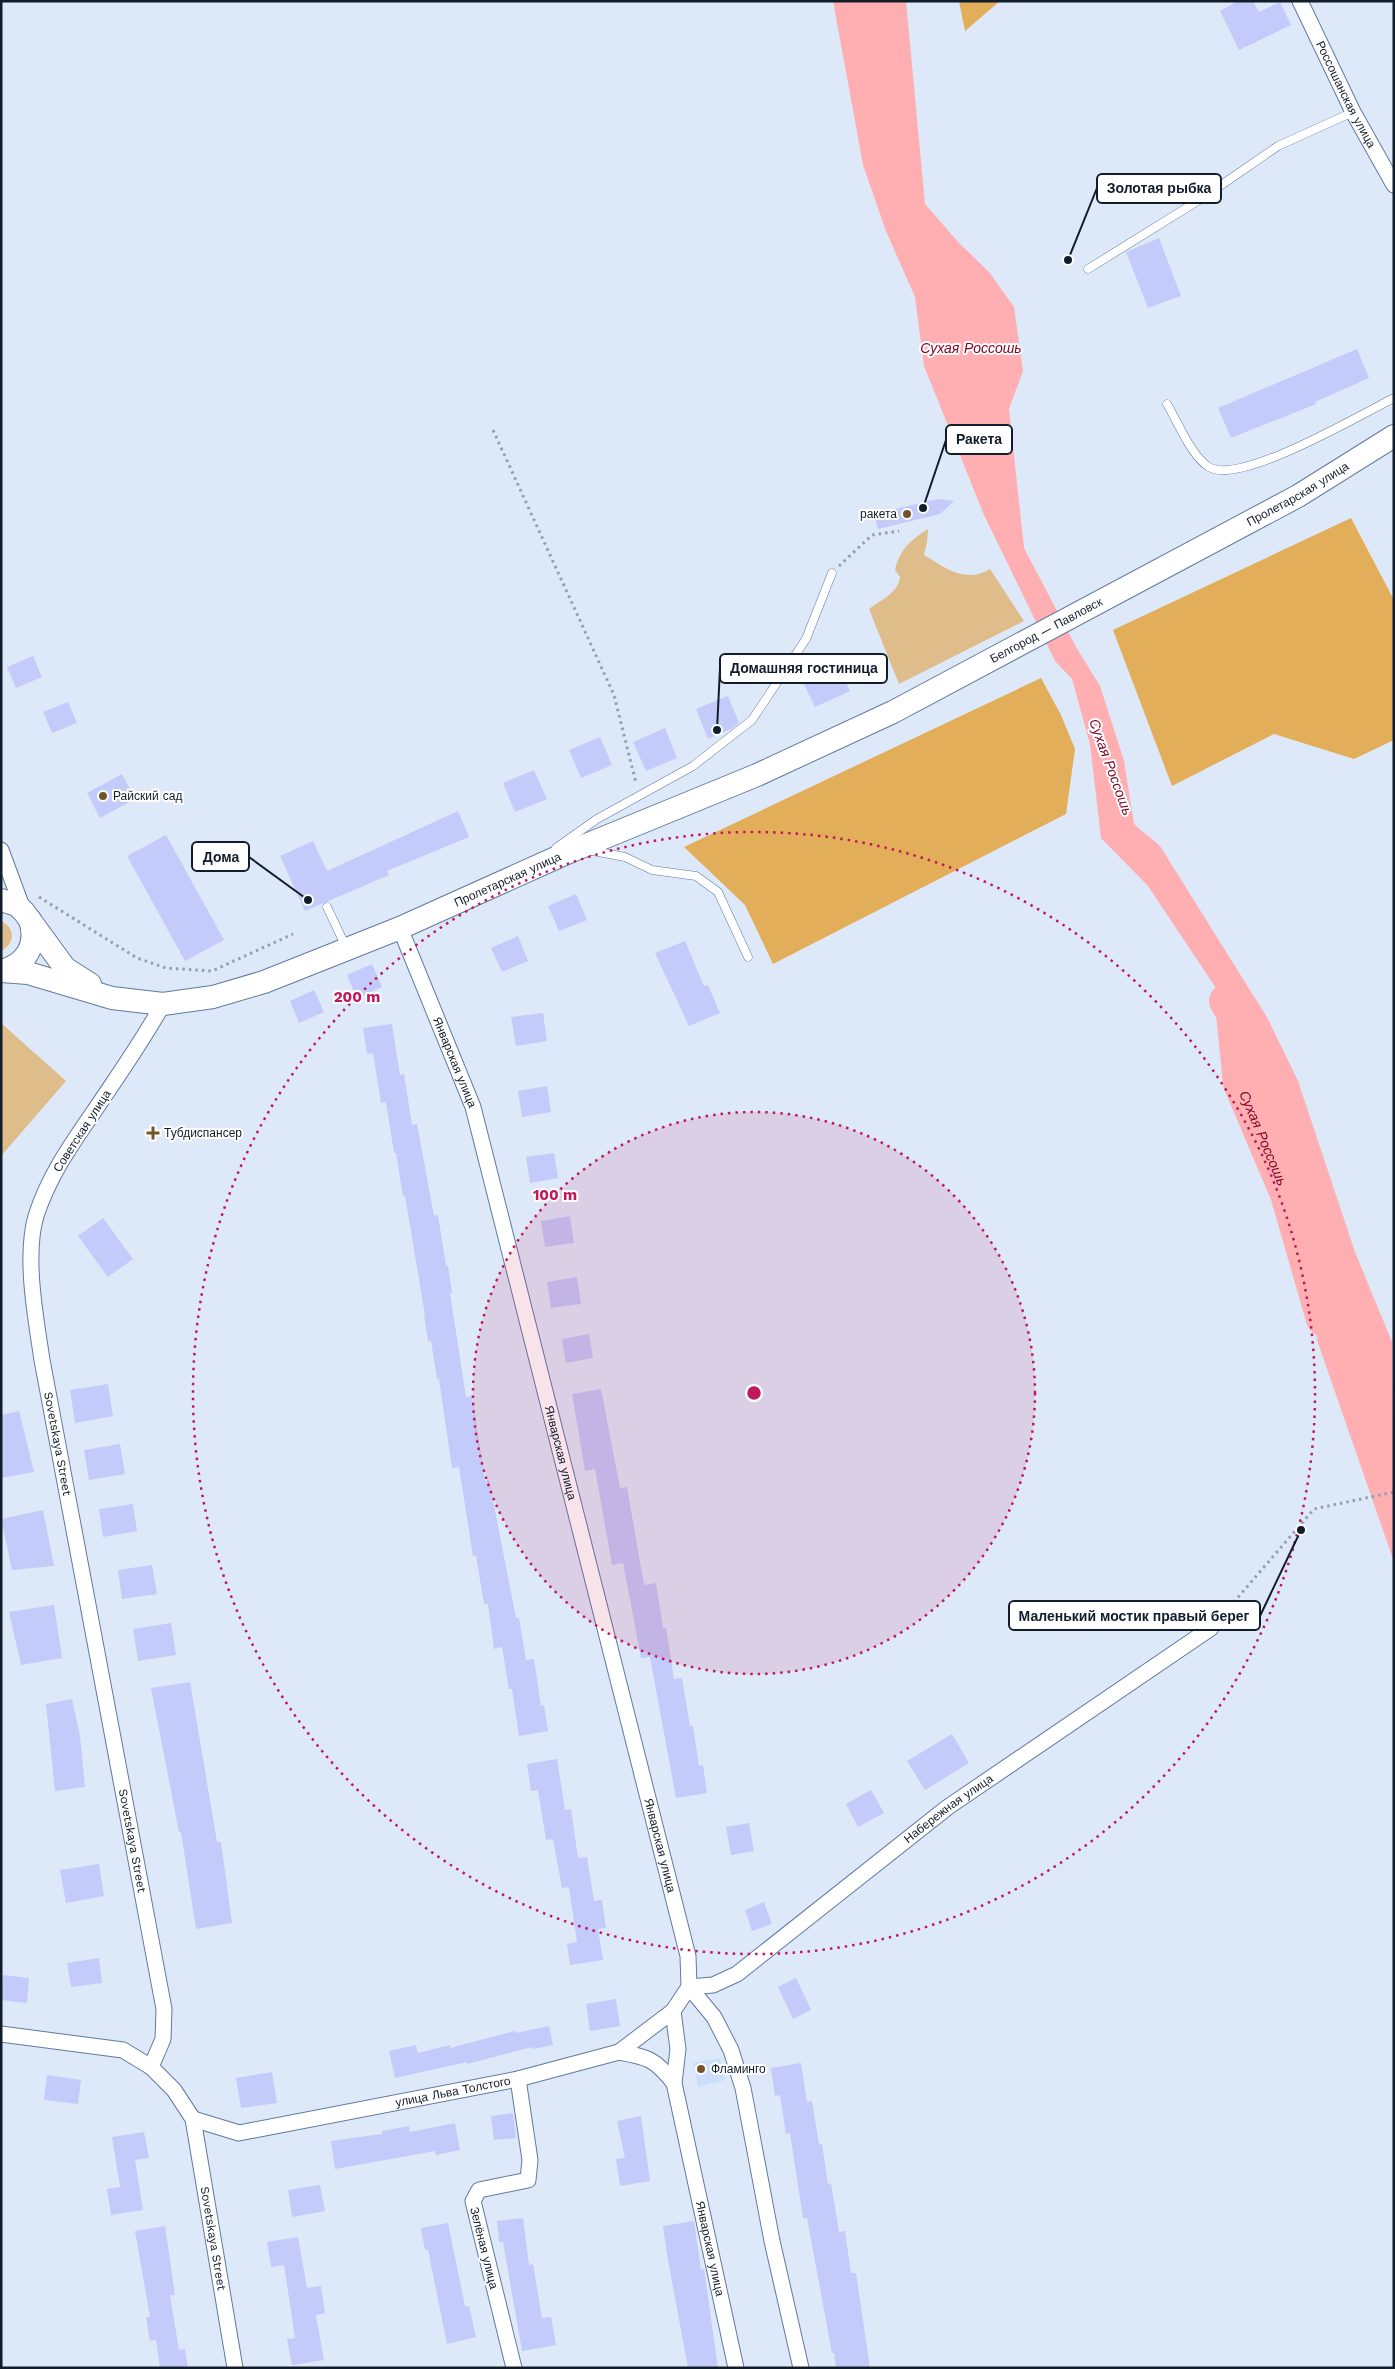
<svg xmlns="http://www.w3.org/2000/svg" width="1395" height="2369" font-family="'Work Sans',sans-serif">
  <rect width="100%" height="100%" fill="#dde9f9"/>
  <!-- built -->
  <polygon fill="#cbdffc" points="720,2058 725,2080 698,2087 693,2063"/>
  <!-- green -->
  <g fill="#dfbd8b">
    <path d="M928 529 927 542 924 555C946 568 965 584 990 569L1024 621 899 684 869 609C881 600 898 593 900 577L895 570C899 550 912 539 928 529Z"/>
    <path d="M1 921C16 928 15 944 1 951Z"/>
    <polygon points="1,1023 66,1081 1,1156"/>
  </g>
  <!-- forest -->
  <g fill="#e3ae5a">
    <polygon points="959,1 1000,1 965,31"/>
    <polygon points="1351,518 1394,600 1394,740 1354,759 1274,734 1172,786 1113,630"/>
    <polygon points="1041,678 1061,715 1075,749 1066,814 773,964 745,905 684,847"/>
  </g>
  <!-- water -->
  <polygon fill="#ffaeb1" points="833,1 906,1 925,204 959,243 989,272 1014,307 1023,371 1009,409 1024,548 1076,647 1100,686 1124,761 1134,824 1160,846 1268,1019 1298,1081 1355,1252 1392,1342 1394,1562 1317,1340 1308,1255 1307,1201 1275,1126 1248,1103 1240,1083 1236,1045 1220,994 1148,886 1101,838 1090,744 1072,679 1055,661 984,515 924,366 915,297 886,231 863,165"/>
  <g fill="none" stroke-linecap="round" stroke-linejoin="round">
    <!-- river -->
    <path stroke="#ffaeb1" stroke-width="34" id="s1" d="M1226 1001 1233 1013 1240 1083 1287 1194 1323 1319"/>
  </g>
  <!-- building -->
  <g fill="#c2cbf9">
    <polygon points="1238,1 1253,1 1259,12 1280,2 1291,25 1239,50 1220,11"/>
    <polygon points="1159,238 1181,296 1148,308 1126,252"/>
    <polygon points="1357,349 1369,378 1315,402 1316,404 1231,438 1218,408"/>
    <polygon points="938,499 954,501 940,514 878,529 874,514"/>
    <polygon points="33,656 42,677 16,688 7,667"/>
    <polygon points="833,656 850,691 815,707 799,674"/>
    <polygon points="728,696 739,723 731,729 708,739 696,709"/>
    <polygon points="68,702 77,723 52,733 43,712"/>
    <polygon points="665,728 677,758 646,771 633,742"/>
    <polygon points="600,737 612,765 581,778 569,750"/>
    <polygon points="534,770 547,799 515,812 503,783"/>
    <polygon points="122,774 135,799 100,818 87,793"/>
    <polygon points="458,811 469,837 387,871 389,875 305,911 280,856 313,841 327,871"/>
    <polygon points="166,835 224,940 185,961 127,856"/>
    <polygon points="576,894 587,920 559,931 548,906"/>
    <polygon points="518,936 528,961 502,972 491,948"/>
    <polygon points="685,941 704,986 708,985 720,1013 689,1026 655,953"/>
    <polygon points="372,964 382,987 357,998 347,975"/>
    <polygon points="314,990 324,1012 299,1023 290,1001"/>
    <polygon points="543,1013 547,1041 516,1046 511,1017"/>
    <polygon points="392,1024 400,1075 404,1074 412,1125 417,1124 434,1216 438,1215 446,1266 448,1266 452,1293 450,1293 466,1397 472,1396 485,1481 489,1480 516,1618 519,1618 526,1660 534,1659 541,1706 544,1705 548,1731 519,1736 512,1689 509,1689 502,1647 494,1649 488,1604 484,1604 476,1556 473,1556 459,1467 452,1468 439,1379 437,1379 431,1341 428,1342 424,1315 425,1315 405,1196 403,1196 396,1153 394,1153 386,1102 381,1103 373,1053 367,1054 363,1028"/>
    <polygon points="547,1086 551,1112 522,1117 518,1091"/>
    <polygon points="554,1153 558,1178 530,1183 526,1157"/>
    <polygon points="570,1216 574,1243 545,1247 541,1221"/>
    <polygon points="103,1218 133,1259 108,1277 78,1236"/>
    <polygon points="577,1277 581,1304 551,1308 547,1282"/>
    <polygon points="589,1334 593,1358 566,1363 562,1339"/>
    <polygon points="108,1384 113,1416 75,1423 70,1390"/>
    <polygon points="601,1389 620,1488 627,1487 644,1585 656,1583 663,1628 666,1628 674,1679 682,1678 690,1726 693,1726 699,1766 703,1765 707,1793 676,1798 650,1657 641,1658 623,1563 612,1565 595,1469 585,1471 572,1394"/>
    <polygon points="19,1411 34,1472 1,1478 1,1415"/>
    <polygon points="120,1444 125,1474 89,1480 84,1450"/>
    <polygon points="133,1504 137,1531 103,1537 99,1509"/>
    <polygon points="43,1510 54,1566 12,1570 1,1519"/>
    <polygon points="152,1565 157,1594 122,1599 118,1570"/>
    <polygon points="54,1605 62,1658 21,1665 9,1612"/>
    <polygon points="171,1623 176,1655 138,1661 133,1629"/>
    <polygon points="190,1682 217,1842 221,1842 232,1923 196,1929 181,1832 179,1832 151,1688"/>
    <polygon points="72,1699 80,1736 85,1787 55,1791 46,1704"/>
    <polygon points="952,1734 969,1763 925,1790 907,1761"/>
    <polygon points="557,1759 565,1810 571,1809 578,1858 587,1857 594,1901 602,1900 606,1928 598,1929 603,1960 570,1965 567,1944 577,1942 569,1887 562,1888 553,1839 546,1840 538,1790 531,1791 527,1764"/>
    <polygon points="871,1790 884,1813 858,1827 846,1804"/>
    <polygon points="749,1823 754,1851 731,1855 726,1827"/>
    <polygon points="99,1864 104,1896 66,1903 60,1870"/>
    <polygon points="764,1902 772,1924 752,1931 745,1910"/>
    <polygon points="99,1958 102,1983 71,1987 67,1963"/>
    <polygon points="3,1975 29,1978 27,2003 1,2000"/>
    <polygon points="796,1978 811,2010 793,2019 778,1987"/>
    <polygon points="616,1999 620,2026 590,2031 586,2004"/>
    <polygon points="549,2026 553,2045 532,2049 532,2047 467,2064 467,2062 395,2078 389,2051 416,2045 418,2053 450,2045 450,2048 515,2031 516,2033"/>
    <polygon points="801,2063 807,2102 812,2101 819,2144 822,2144 828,2184 831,2183 839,2232 845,2231 851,2273 856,2273 870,2368 836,2368 834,2353 832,2353 807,2218 803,2218 790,2133 786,2134 780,2095 775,2096 771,2068"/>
    <polygon points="272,2072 277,2103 241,2108 236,2078"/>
    <polygon points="47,2075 81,2080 78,2104 44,2100"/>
    <polygon points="513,2113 516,2138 494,2140 491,2116"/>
    <polygon points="641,2116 650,2181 620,2186 616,2159 625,2158 617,2121"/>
    <polygon points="455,2123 460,2150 436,2155 435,2151 335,2169 331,2141 382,2134 382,2131 409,2126 410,2132"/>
    <polygon points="144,2132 149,2158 135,2160 143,2210 111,2215 107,2189 120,2187 112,2137"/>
    <polygon points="320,2185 325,2211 292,2217 288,2190"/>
    <polygon points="523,2218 529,2265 533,2264 542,2318 551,2317 556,2345 522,2351 503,2242 499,2242 497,2221"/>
    <polygon points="694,2221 701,2270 704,2269 718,2368 688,2368 667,2254 663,2226"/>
    <polygon points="448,2223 465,2306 469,2306 476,2337 447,2344 428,2250 425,2250 421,2228"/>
    <polygon points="165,2226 175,2295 170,2295 179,2350 185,2349 188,2368 160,2368 156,2340 150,2341 146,2317 150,2317 135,2231"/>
    <polygon points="298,2237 307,2288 321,2286 325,2313 316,2315 324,2360 292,2365 287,2339 295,2338 284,2265 271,2267 267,2242"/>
  </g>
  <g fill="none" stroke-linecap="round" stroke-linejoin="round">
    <defs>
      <g id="service">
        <polyline points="1088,269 1204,197 1278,146 1353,112"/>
        <path d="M1167 404C1178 422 1191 456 1209 467 1240 486 1361 414 1394 398"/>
        <polyline points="556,848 597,819 693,766 752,720 806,639 832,573"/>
        <polyline points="588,850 625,857 652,870 696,876 718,892 748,957"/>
        <polyline points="327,907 346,947"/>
      </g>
      <g id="minor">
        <path id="s2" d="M1300 1 1353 112 1394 185"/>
        <polyline points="1,850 24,912"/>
        <path id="s3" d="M400 928 473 1107 688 1956 689 1987"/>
        <path id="s4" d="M163 1004C142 1042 117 1077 93 1113 70 1146 48 1178 36 1216 24 1257 36 1319 42 1360L164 2009 163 2039 151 2067 174 2090 193 2119 235 2368"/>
        <path id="s5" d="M689 1987 713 1985 737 1974 948 1807 1211 1628"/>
        <polyline points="689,1987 714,2017 731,2050 743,2088 772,2241 801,2368"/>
        <path id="s6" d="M673 2011 678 2049 674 2083 736 2368"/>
        <polyline points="1,2034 123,2050 151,2067"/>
        <path d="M619 2052C648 2057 655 2059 674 2083"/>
        <path id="s7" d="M193 2119 239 2133 518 2079 619 2052 673 2011 689 1987"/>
        <polyline points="514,2368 473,2201 479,2190 528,2180 530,2160 518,2079"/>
      </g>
      <g id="primary">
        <polyline points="1,900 17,905 24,912 65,968 90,984"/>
        <path id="s8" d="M1 971 28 973 112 998 163 1004 213 997 264 982 400 928 569 852 757 775 893 712 1298 496 1394 436"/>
        <path d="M1 971C26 965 38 945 30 920"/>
      </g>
    </defs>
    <!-- service casing -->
    <use href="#service" stroke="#5f7a9e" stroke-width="9"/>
    <!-- minor casing -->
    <use href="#minor" stroke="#5f7a9e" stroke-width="17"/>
    <!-- primary casing -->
    <use href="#primary" stroke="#5f7a9e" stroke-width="24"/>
    <!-- path -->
    <g stroke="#939fae" stroke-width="3" stroke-dasharray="2.5 4" stroke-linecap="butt">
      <polyline points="493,430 614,695 636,783"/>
      <polyline points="839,566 872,535 899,531"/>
      <polyline points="39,897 137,958 166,968 212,971 293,934"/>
      <polyline points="1221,1617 1314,1509 1394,1492"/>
    </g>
    <!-- service -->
    <use href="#service" stroke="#fff" stroke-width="8"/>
    <!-- minor -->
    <use href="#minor" stroke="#fff" stroke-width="15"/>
    <!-- primary -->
    <use href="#primary" stroke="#fff" stroke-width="22"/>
  </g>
  <!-- distance rings -->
  <circle cx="754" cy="1393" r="281" fill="#c2185b" fill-opacity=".12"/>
  <g fill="none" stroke="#c2185b" stroke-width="2.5" stroke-dasharray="2.5 5">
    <circle cx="754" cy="1393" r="281"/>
    <circle cx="754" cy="1393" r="561"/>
  </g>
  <!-- markers -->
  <g fill="#715428" stroke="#fff" stroke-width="2">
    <circle cx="907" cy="514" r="5"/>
    <circle cx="103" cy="796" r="5"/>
    <path d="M150.5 1125.5h5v5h5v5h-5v5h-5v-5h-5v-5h5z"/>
    <circle cx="701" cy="2069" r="5"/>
  </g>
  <g text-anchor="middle" stroke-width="4" stroke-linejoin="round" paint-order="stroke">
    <!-- street labels -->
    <g font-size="12" fill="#121d2b" stroke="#fff">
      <text dy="4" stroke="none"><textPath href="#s2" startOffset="104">Россошанская улица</textPath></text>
      <text dy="4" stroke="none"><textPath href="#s8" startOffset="1414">Пролетарская улица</textPath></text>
      <text dy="4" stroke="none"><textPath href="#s8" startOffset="1128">Белгород — Павловск</textPath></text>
      <text dy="4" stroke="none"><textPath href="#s8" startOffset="534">Пролетарская улица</textPath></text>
      <text dy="4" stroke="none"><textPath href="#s3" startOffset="145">Январская улица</textPath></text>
      <text transform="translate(82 1131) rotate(-57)" y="4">Советская улица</text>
      <text dy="4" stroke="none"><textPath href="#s4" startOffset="478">Sovetskaya Street</textPath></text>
      <text dy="4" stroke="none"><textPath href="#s3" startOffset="550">Январская улица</textPath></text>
      <text dy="4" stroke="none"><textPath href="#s5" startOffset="319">Набережная улица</textPath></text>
      <text dy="4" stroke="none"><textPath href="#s4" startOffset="882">Sovetskaya Street</textPath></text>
      <text dy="4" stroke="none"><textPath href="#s3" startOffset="955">Январская улица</textPath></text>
      <text dy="4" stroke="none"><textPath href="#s7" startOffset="266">улица Льва Толстого</textPath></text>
      <text dy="4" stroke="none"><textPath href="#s4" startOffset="1302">Sovetskaya Street</textPath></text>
      <text transform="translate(484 2248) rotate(76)" y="4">Зелёная улица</text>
      <text dy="4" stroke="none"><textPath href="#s6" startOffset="242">Январская улица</textPath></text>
    </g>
    <!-- poi labels -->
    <g font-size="12" fill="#121d2b" stroke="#fff" text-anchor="start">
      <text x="897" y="518" text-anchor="end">ракета</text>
      <text x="113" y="800">Райский сад</text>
      <text x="164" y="1137">Тубдиспансер</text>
      <text x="711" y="2073">Фламинго</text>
    </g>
    <!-- water labels -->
    <g font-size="14" font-style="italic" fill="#810927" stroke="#fff">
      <text x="971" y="353">Сухая Россошь</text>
      <text transform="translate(1111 767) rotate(70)" y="5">Сухая Россошь</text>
      <text dy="5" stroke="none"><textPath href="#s1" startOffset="144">Сухая Россошь</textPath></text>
    </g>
  </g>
  <circle cx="754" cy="1393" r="8" fill="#c2185b" stroke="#fff" stroke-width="2.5"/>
  <g font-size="15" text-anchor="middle" font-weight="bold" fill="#c2185b" stroke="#fff" stroke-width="4" stroke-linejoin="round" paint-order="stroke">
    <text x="357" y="1002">200 m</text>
    <text x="555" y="1200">100 m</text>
  </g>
  <!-- callouts -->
  <path fill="none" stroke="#121d2b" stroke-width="2" d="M1068 260L1097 188M923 508L946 440M717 730L720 668M308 900L249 857M1301 1530L1260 1616"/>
  <g fill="#121d2b" stroke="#fff" stroke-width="2">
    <circle cx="1068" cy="260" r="5"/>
    <circle cx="923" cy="508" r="5"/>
    <circle cx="717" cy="730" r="5"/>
    <circle cx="308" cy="900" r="5"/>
    <circle cx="1301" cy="1530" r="5"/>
  </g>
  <g fill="#fff" stroke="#121d2b" stroke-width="2">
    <rect x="1097" y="174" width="124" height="29" rx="5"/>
    <rect x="946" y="425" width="66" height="29" rx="5"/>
    <rect x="720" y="654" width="167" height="29" rx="5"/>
    <rect x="192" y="842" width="57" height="29" rx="5"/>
    <rect x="1009" y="1601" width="251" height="29" rx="5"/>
  </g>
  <g font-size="14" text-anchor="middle" font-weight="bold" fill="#121d2b">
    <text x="1159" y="193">Золотая рыбка</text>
    <text x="979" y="444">Ракета</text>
    <text x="804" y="673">Домашняя гостиница</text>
    <text x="221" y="862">Дома</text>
    <text x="1134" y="1621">Маленький мостик правый берег</text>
  </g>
  <!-- border -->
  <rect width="1395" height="2369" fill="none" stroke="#121d2b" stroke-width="5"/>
</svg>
